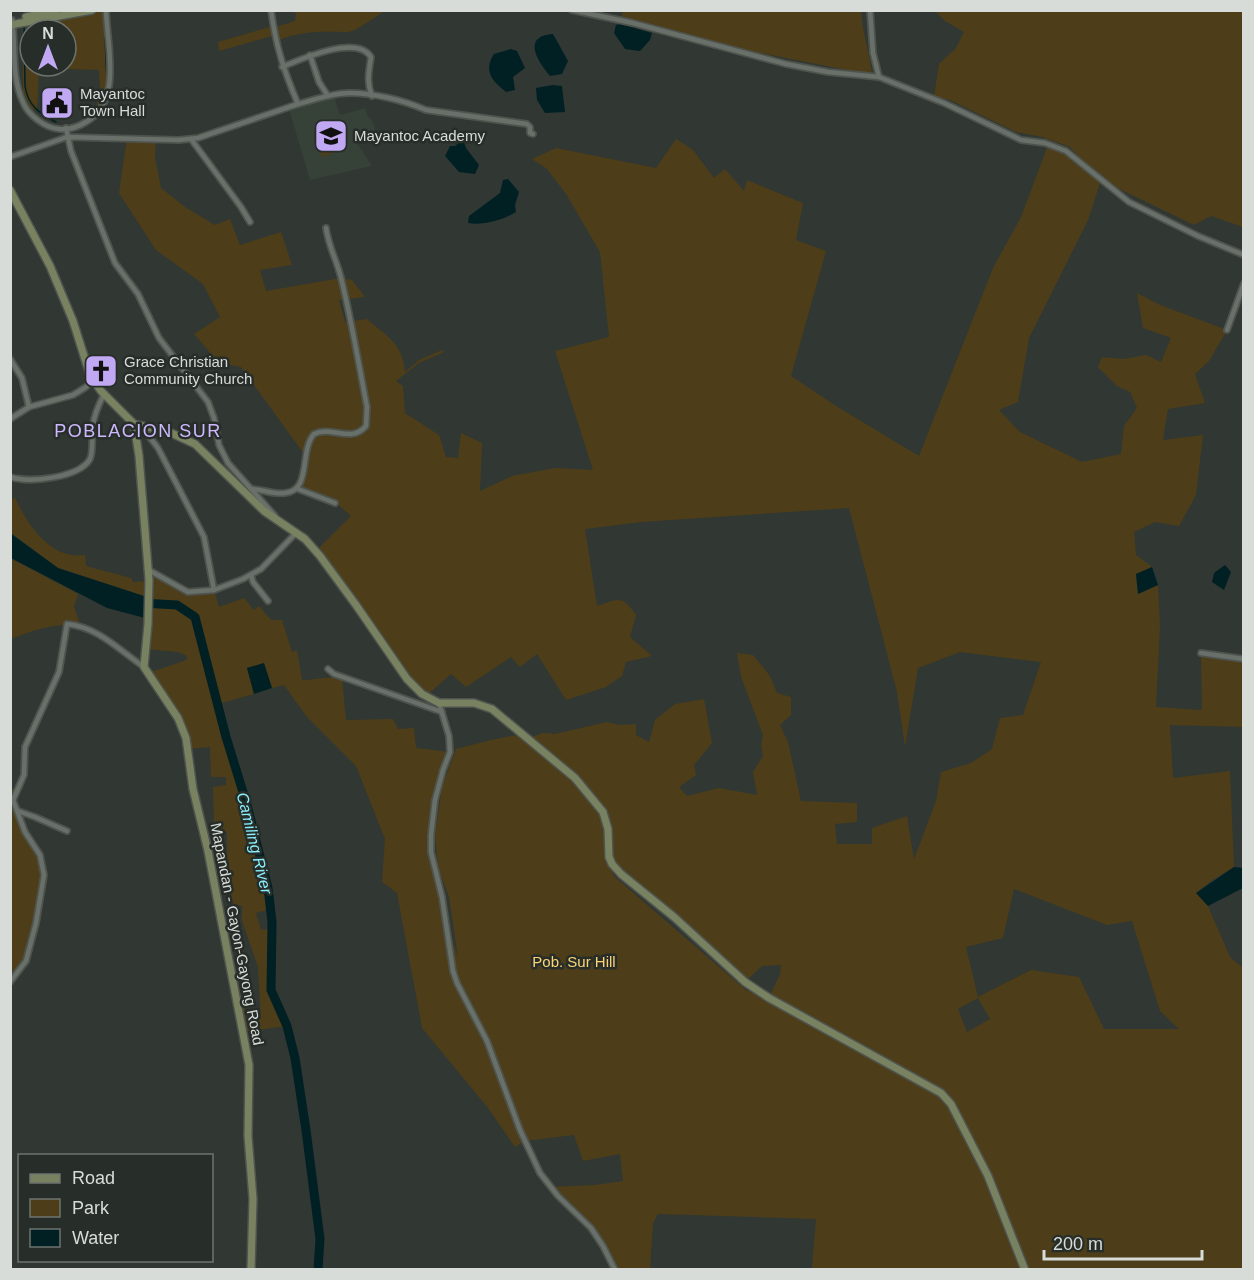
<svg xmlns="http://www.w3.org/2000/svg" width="1254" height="1280" font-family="Helvetica,sans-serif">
  <rect width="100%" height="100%" fill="#313732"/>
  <!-- built -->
  <g fill="#364137">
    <polygon points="38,23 39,30 30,30 30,57 23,57 22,26"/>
    <polygon points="334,96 340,115 365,108 368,117 371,118 376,132 355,140 372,166 310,180 289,109"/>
  </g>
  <!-- green -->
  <g fill="#4d3e19" fill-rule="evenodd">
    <path d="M624 10 861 11C862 33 870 53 872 75L700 41 621 17Z"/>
    <polygon points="103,11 107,91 96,110 100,88 99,70 39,68 37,109 32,110 23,92 23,57 30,57 30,66 66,66 66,30 39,30 38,23"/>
    <path d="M294 11H385C377 15 356 32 348 32 322 32 305 30 279 40L276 27 295 21 296 15Z"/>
    <path d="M935 11H1243V227L1211 216 1194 225 1101 180 1088 220 1029 338 1018 402 999 410 1020 432 1082 462 1121 454 1124 426 1137 408 1130 392 1117 386 1098 367 1102 357 1124 359 1146 355 1161 362 1171 338 1143 328 1137 293 1160 305 1227 330 1209 361 1195 374 1205 403 1168 409 1163 440 1203 435 1196 495 1179 526 1155 522 1134 532 1136 555 1152 567 1136 574 1138 594 1158 585 1160 627 1156 707 1202 710 1201 653 1243 659V727L1170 725 1173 778 1230 771 1234 867 1211 881 1196 893 1208 906 1230 957 1243 968V1269H812L816 1219 658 1214 653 1223 650 1269H615L600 1241 587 1224 550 1187 595 1185 623 1181 620 1154 583 1161 574 1135 525 1141 515 1147 488 1108 422 1028 397 893 382 882 385 839 356 766 307 717 284 685 272 688 264 663 247 668 254 694 218 704C235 772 260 839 271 909L256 913 261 930 272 929 271 990 287 1026 243 1032 237 1002 245 1004 246 1020 261 1019 258 967 242 921V906L233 904 227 869V832L214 829 213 787 226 785V777H211L210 747 188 749 184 730 148 673 184 661 187 659V656L178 652 146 649 147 597 58 568 11 533V499L15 498C28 525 50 560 85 555L86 566 131 578 133 582 148 581 147 569 182 590H214L219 607 244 598 254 610 259 606 271 620H282L292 652 297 650 302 680C316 680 329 675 342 679L346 720 393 719 398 729 414 728 416 748 450 752C441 778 430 808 431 836 432 877 444 919 458 957L449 897 438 867 435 835 442 787 456 749 491 740 522 734 582 790 603 820 605 860 615 877 747 991 756 990 769 997 780 975 781 965 762 966 745 982 611 862 608 829 592 797 529 738 543 733 555 734 607 722 619 725 636 724V735L649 742 655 720 675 704 704 699 712 743 694 765 696 775 679 787 687 796 719 788 757 795 753 772 763 756 761 745 763 735 741 677 737 653 753 655 770 676 777 693 791 697V715L780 725 788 742 801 801 857 803V822L835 824 837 844H872V828L907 816 914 859 936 801 941 772 971 763 992 749 1000 718 1023 715 1041 662 960 652 918 668 905 747 897 692 849 508 641 522 585 529 597 606C618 599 622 594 636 615L630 637 652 656 626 662 622 676 606 687 566 700 537 654 520 667 511 657 466 687 451 674 425 697 418 690 316 551 351 516 336 503 298 489 300 485 304 454 241 367 219 363 194 334 220 317 203 284 156 250 119 193 127 138 156 139 155 157 161 188 185 207 215 225 230 219 240 245 281 232 292 265 260 270 266 291 341 278 352 280 365 297 339 300 345 322 367 319C386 336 403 343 405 372L419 360 442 350 444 352 419 363 396 381 403 386 405 413 439 435 446 457 458 458 461 433 482 443 480 491 512 476 555 468 593 470 555 351 609 337 600 252 566 194 547 169 532 159 556 148 656 168 676 139 693 150 714 178 725 169 744 191 747 180 803 203 796 240 826 251 791 376 836 406 919 456 993 268 1021 217 1047 148 1045 143 1066 151 1097 176 1070 147 1042 137 1016 132 950 100 934 96 939 64 956 48 964 32 945 21ZM1014 889 1107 925 1132 921 1160 1011 1179 1029H1104L1079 977 1031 970 978 997 966 947 1003 938ZM978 998 990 1019 967 1032 958 1009Z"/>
    <polygon points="270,27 272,36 219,51 218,42"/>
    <polygon points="339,134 344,149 322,157 317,142"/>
    <path d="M10 558 78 594 74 607 81 626C56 622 34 630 11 639Z"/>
    <polygon points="11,788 18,792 13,800 22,822 36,848 44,875 26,961 11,982"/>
  </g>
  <!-- water -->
  <g fill="#012024">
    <polygon points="620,24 652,33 650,40 640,51 625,49 614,33 616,25"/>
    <path d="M553 34 568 61 562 74 550 76C538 62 521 36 553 34Z"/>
    <path d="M511 49 517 51 525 68 513 77 515 90 506 92C492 81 483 71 494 54Z"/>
    <polygon points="553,85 562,86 565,112 545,113 537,100 536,88"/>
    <polygon points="463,139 466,148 479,165 475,174 459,172 445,156 450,146 455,146"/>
    <path d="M508 179 519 192 515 205 516 212C503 220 483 226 468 223L469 216 500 193 503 180Z"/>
    <polygon points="10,533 58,568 147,597 145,618 107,608 11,558"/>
    <polygon points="1225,565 1231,572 1224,590 1212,582 1214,573"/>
    <polygon points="1152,567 1158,585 1138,594 1136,574"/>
    <polygon points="264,663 272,688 254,694 247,668"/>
    <polygon points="1234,867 1243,868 1243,888 1208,906 1196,893"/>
  </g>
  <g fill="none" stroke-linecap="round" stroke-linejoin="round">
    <!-- stream -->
    <g stroke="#012024" stroke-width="1.5">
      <polyline points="104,12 107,80"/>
      <path d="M24 26 25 86C28 106 39 113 56 122"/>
      <polyline points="84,120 95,111"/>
    </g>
    <!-- river -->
    <polyline stroke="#012024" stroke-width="9" points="141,603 177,605 195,617 226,737 247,805 268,888 272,922 271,990 287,1026 295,1058 306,1130 320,1239 318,1270"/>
    <defs>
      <g id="street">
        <polyline points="572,10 633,23 786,64 828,72 879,77 944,103 1021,140 1045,143 1066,151 1129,202 1198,236 1244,255"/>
        <polyline points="870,10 873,53 879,77"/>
        <path d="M12 20C16 47 11 77 23 102 28 115 45 128 59 129 68 130 78 127 86 122 123 101 107 46 106 10"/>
        <polyline points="310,55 319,82 328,96"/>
        <path d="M282 67C301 59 357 34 371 57 369 72 366 81 372 96"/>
        <path d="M298 104C314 100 332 93 349 93 374 93 403 100 426 110L527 124 530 127V133L533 134"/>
        <polyline points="66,128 71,151 115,263 138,294 159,338 208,402 214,418 219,445 228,463 275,516"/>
        <polyline points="191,139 241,207 250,222"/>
        <path d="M10 157 67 137 179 140 198 138 298 104C284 71 276 47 271 10"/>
        <polyline points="1227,330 1244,283"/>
        <polyline points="10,359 22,378 29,407"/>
        <polyline points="10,419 29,407 73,395 86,387 92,380"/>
        <polyline points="142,427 158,448 204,537 214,590"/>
        <path d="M10 477C30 483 79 478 90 459 94 450 91 435 93 425 94 415 99 404 104 394"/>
        <path d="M251 489C263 489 273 495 285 493 312 491 299 451 314 434 331 425 351 444 366 426L367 407C359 366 352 323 342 282 338 262 329 249 326 228"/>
        <polyline points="298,489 335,503"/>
        <polyline points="147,569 188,592 214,590 243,579 261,569 296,533"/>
        <polyline points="251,575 253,582 268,601"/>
        <polyline points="1201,653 1244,659"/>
        <polyline points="328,669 334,674 442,712"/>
        <polyline points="439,703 449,736 450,752 443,770 435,800 431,835 431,852 442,897 453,971 457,983 487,1041 520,1130 540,1173 558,1196 591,1228 603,1246 615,1270"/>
        <polyline points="18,811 35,817 67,831"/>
        <path d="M10 982 26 961 36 923 44 875 40 855 25 832 13 800 24 775 25 747 59 672 67 624C98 627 119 650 144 667"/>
      </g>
      <g id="secondary">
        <polyline points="26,17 56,10"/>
        <polyline points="10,25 92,10"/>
        <polyline points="10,190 50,266 73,321 90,375 101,391 134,424 169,432 195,444 264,511 305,539 320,556 356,605 407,679 422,694 439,703 474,703 492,709 575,778 603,812 608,829 609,857 612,864 621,874 674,917 745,982 769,998 941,1093 951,1104 988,1176 1025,1270"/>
        <polyline points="134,424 139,456 149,580 148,624 144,667 178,718 186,738 193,789 208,851 249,1065 248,1136 253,1199 251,1270"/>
      </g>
    </defs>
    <!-- street casing -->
    <use href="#street" stroke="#4e534e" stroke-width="8"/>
    <!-- secondary casing -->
    <use href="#secondary" stroke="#4e534e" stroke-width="10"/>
    <!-- street -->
    <use href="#street" stroke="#697069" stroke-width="4.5"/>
    <!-- secondary -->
    <use href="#secondary" stroke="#788261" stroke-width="7"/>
  </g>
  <!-- icons -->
  <defs>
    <symbol id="civic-square" viewBox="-11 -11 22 22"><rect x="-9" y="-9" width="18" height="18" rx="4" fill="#c0a8f3" stroke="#272d28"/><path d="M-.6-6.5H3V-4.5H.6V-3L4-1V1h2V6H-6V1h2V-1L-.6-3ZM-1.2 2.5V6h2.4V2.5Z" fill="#111"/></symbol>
    <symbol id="school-square" viewBox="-11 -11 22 22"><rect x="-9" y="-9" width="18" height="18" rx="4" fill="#c0a8f3" stroke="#272d28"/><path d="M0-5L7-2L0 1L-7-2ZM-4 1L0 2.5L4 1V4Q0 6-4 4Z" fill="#111"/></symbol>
    <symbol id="church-square" viewBox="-11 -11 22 22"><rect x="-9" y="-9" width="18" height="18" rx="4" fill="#c0a8f3" stroke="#272d28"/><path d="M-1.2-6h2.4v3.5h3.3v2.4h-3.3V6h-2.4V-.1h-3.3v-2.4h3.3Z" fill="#111"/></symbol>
  </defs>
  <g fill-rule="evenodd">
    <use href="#civic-square" x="38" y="84" width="38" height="38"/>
    <use href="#school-square" x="312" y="117" width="38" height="38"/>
    <use href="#church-square" x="82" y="352" width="38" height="38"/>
  </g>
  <g text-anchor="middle" stroke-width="5" stroke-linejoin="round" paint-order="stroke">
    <!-- poi labels -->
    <g font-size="15" fill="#d8dcd8" stroke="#272d28" text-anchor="start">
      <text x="80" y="99">Mayantoc<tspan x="80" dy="17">Town Hall</tspan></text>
      <text x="354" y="141">Mayantoc Academy</text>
      <text x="124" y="367">Grace Christian<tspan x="124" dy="17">Community Church</tspan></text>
    </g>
    <!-- street labels -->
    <g font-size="15" fill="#d8dcd8" stroke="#272d28">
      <text transform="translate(237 934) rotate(79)" y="5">Mapandan - Gayon-Gayong Road</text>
    </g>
    <!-- park labels -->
    <g font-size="15" fill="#fcd475" stroke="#272d28">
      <text x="574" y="967">Pob. Sur Hill</text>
    </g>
    <!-- water labels -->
    <g font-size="16" font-style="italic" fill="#88effe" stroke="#272d28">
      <text transform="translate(255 843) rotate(76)" y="6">Camiling River</text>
    </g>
    <!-- quarter labels -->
    <g font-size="18" letter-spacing="1.5" fill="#ceb8fe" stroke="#272d28">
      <text x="138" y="437">POBLACION SUR</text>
    </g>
  </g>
  <!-- border -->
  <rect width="1254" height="1280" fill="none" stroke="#d8dcd8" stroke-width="24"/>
  <!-- legend -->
  <rect x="18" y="1154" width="195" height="108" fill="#272d28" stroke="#6e736e" stroke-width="1.5"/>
  <rect x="30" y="1174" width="30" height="9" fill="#788261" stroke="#6e736e" stroke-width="1.5"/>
  <text x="72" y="1184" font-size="18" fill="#d8dcd8">Road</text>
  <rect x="30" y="1199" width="30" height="18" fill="#4d3e19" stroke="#6e736e" stroke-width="1.5"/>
  <text x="72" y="1214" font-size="18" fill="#d8dcd8">Park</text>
  <rect x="30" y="1229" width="30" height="18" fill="#012024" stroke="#6e736e" stroke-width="1.5"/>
  <text x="72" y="1244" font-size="18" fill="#d8dcd8">Water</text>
  <!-- north arrow -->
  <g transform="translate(48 48)"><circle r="28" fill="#272d28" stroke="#6e736e" stroke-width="1.5"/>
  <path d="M0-4.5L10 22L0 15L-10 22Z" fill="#c0a8f3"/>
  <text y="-9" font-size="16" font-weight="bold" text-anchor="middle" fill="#d8dcd8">N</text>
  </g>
  <!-- scale -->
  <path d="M1044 1250v9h158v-9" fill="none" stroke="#d8dcd8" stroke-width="3"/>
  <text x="1053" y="1250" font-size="18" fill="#d8dcd8" stroke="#272d28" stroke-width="4.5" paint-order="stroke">200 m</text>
</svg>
